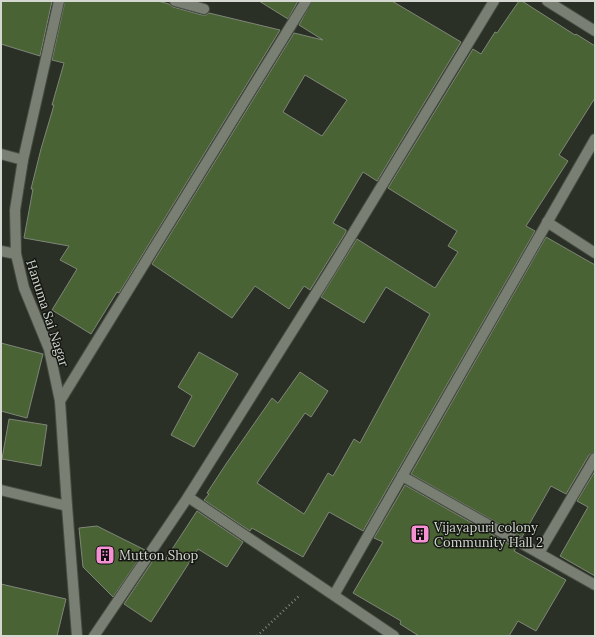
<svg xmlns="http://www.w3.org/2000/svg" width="596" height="637" font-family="Lora,serif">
  <rect width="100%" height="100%" fill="#2a3025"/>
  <!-- building -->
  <g fill="#4a6334" stroke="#7f8679" fill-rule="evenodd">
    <polygon points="1,1 52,1 40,56 1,44"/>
    <polygon points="65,1 158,1 169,4 173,7 202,15 206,15 209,13 280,30 119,293 117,292 91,334 52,310 77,269 60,260 69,246 24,238 33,189 31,189 41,149 54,105 52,105 64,63 52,60"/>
    <polygon points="259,1 298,1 288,19"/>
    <path d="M312 1H392L461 42 377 181 363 172 333 223 346 230V232L310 290 304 286 289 309 255 286 232 318 152 264 294 33 323 40 299 25ZM305 75 347 100 322 136 283 112Z"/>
    <polygon points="519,1 522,1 575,35 576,34 595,46 595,98 559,155 568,161 526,226 535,231 363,531 329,512 303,557 252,528 250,531 204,500 209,494 207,493 226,464 272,398 278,403 300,372 328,391 311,417 305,413 257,483 304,514 328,473 333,476 354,439 360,443 430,314 386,287 364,323 321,297 357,239 435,288 458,252 448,246 457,231 388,188 473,49 481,54 495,32 497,33"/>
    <polygon points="546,237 595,265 595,452 589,455 566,494 551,486 522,537 411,474"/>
    <polygon points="1,343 43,354 27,418 1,411"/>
    <polygon points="199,352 238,374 194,447 171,435 192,396 178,387"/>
    <polygon points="9,419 47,425 41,466 2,459"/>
    <polygon points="595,471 595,576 560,556 588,507 577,501"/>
    <polygon points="405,485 516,548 514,551 566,580 536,631 518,621 509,636 419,636 400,624 401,621 353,593 383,542 374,538"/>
    <polygon points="197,511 243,542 227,567 198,549 151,622 124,604 156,556 165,560"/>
    <polygon points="97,526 145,550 113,597 83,567 79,528"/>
    <polygon points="1,584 66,599 57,636 1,636"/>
  </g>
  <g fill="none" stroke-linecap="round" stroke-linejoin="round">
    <defs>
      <polyline id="service" points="175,1 204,9"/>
      <g id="minor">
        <polyline points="59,1 23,160 15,210 16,254 24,288 49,349 60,401 67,506 77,636"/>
        <polyline points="547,1 595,31"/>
        <polyline points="1,154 23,160"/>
        <polyline points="547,222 595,253"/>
        <polyline points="1,251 16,254"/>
        <polyline points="60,401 306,1"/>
        <polyline points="402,476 595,585"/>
        <polyline points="1,490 67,506"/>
        <polyline points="188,497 394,636"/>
        <polyline points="539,553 595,458"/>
        <polyline points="334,595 595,139"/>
        <polyline points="94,636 188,497 330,271 494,1"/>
      </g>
    </defs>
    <!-- service casing -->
    <use href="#service" stroke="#494e45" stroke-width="12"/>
    <!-- minor casing -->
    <use href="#minor" stroke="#494e45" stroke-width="12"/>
    <!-- path -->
    <polyline stroke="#7f847b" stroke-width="2.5" stroke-dasharray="1 3" stroke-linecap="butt" points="257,636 299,596"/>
    <!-- service -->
    <use href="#service" stroke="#798073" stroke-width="10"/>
    <!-- minor -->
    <use href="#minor" stroke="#798073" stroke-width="10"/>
  </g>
  <!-- icons -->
  <defs>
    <symbol id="building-square" viewBox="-11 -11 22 22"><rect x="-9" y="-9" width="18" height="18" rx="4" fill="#f591d2" stroke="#141712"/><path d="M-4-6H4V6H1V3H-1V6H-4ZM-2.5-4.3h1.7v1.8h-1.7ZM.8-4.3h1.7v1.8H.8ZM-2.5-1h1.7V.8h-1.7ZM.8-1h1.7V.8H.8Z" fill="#111"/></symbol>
  </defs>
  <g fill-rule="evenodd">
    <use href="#building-square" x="409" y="523" width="22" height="22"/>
    <use href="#building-square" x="94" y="544" width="22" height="22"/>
  </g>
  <g text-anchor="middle" stroke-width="3" stroke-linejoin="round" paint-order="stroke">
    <!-- street labels -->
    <g font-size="13" fill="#d4d8d1" stroke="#141712">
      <text transform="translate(48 313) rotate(72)" y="5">Hanuma Sai Nagar</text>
    </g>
    <!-- poi labels -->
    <g font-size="13" fill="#d4d8d1" stroke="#141712" text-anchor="start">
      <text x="434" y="532">Vijayapuri colony<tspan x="434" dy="15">Community Hall 2</tspan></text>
      <text x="119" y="560">Mutton Shop</text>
    </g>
  </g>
  <!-- border -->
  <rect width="596" height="637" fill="none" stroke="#d4d8d1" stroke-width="4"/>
</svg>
